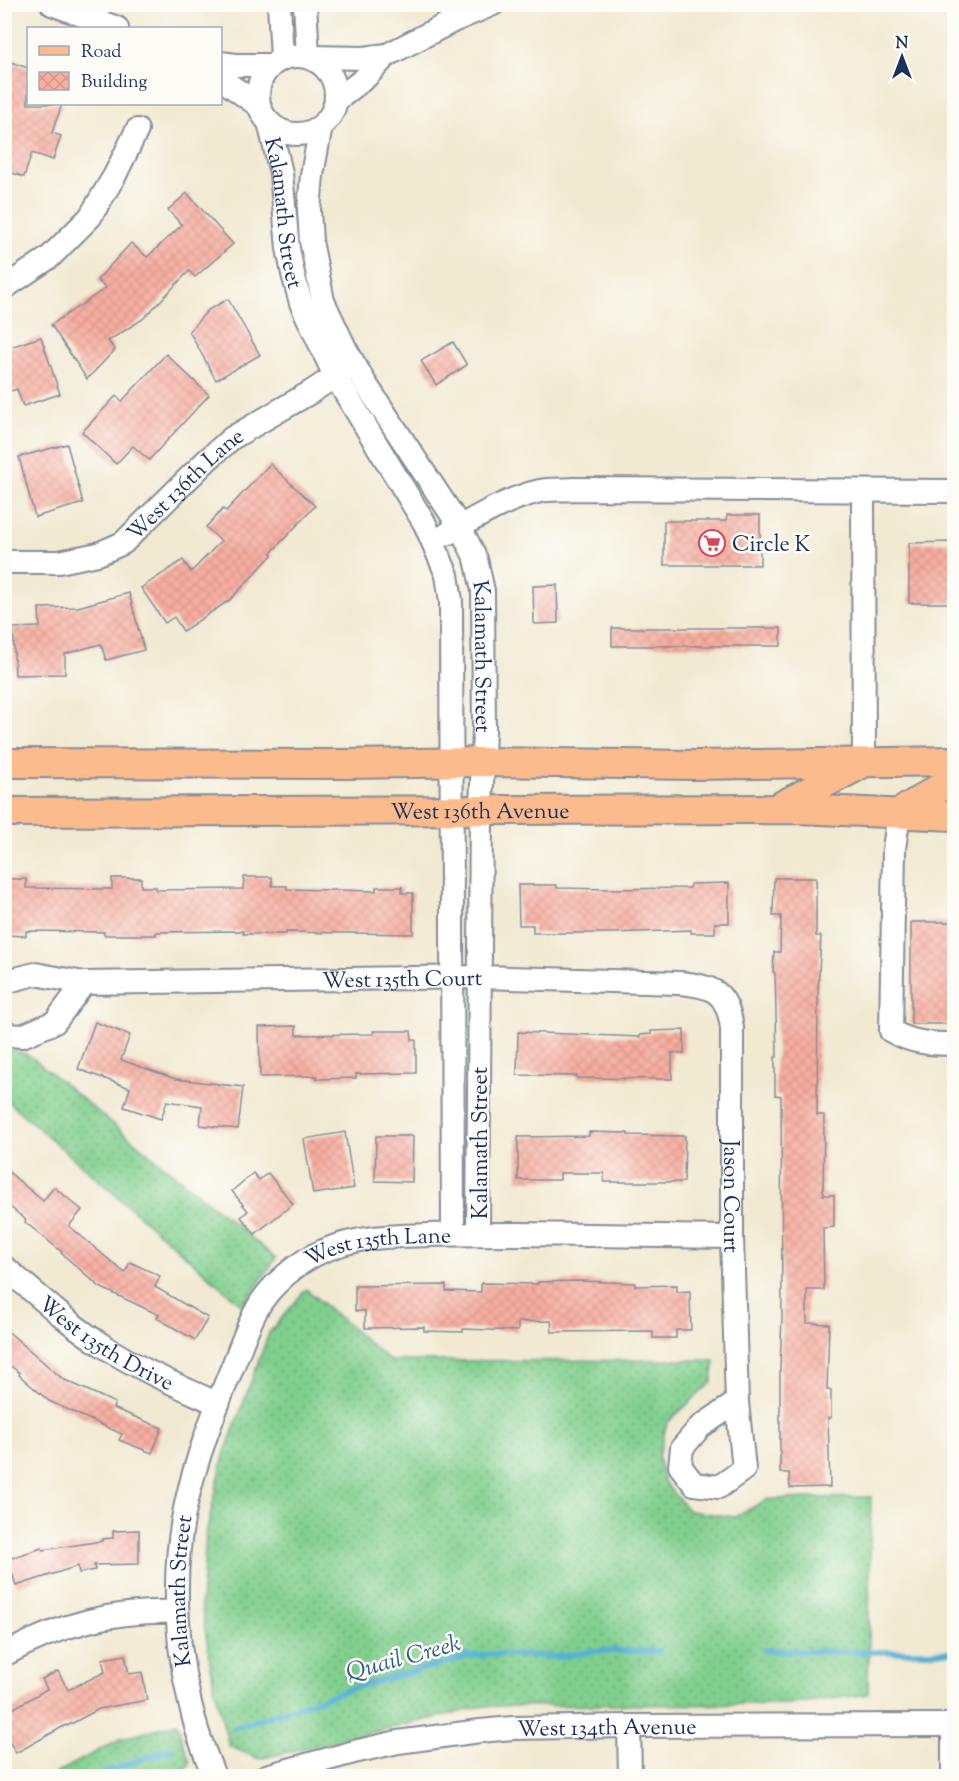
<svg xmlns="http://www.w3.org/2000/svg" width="959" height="1781" font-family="'Sorts Mill Goudy',serif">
  <defs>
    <pattern id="grass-dots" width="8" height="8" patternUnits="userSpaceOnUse" patternTransform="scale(1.5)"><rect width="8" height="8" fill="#81cf8e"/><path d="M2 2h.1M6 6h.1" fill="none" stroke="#69a877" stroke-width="1.8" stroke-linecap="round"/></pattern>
    <pattern id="building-cross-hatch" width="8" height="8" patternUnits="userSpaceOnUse" patternTransform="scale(1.5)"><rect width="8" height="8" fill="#f8aea0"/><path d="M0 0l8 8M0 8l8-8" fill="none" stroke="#d4968c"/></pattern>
  </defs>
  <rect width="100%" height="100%" fill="#fdfcf7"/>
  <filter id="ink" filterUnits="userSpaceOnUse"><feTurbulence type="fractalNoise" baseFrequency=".0167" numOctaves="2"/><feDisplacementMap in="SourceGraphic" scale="12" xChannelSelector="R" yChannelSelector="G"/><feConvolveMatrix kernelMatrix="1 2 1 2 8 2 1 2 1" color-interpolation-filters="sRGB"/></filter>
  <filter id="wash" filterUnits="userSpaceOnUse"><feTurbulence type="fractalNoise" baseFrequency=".008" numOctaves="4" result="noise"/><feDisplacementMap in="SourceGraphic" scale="24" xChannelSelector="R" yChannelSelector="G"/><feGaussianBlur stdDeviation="1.35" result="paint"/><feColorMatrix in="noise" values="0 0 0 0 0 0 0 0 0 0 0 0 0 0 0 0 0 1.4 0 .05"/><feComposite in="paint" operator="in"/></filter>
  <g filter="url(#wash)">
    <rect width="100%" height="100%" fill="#f1e9d1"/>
    <!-- grass -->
    <g fill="url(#grass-dots)" stroke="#4e7f76" stroke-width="1.5">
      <polygon points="5,1047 30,1056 276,1258 243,1306 5,1099"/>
      <polygon points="306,1289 390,1361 715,1360 712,1382 667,1423 658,1457 664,1482 689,1511 735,1517 768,1499 871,1497 868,1694 792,1704 485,1706 259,1759 229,1746 215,1692 201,1604 206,1534 224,1455 269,1333"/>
      <polygon points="177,1723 190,1763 181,1776 51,1776 118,1740"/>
    </g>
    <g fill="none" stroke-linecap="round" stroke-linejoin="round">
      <!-- stream -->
      <g stroke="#55b0d3" stroke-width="6">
        <polyline points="764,1650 842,1652 954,1652"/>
        <polyline points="234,1728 353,1688 469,1656 495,1654 559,1657 593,1651 659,1651"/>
        <polyline points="100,1776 122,1766 172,1749"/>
      </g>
    </g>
    <g id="blocks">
      <!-- building -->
      <g fill="url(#building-cross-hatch)">
        <polygon points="8,61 28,68 28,104 62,104 52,133 61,136 53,160 32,153 24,177 4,170 4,72"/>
        <polygon points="187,193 233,244 195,277 189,271 143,319 108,341 115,350 87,379 51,325 106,288 97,280 131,243 147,257 182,225 168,210"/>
        <polygon points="228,299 260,355 216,380 189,331 208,310"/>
        <polygon points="41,337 60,394 23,406 17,389 4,393 4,349"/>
        <polygon points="453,342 467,365 436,385 421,361"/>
        <polygon points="166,354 209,395 149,460 133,446 116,464 82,432 116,396 122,401"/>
        <polygon points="67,444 83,503 35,517 19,457"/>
        <polygon points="270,464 315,506 271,553 272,555 230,600 183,631 174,617 165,623 141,588 183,560 191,572 221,541 206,527 223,509 226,511"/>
        <polygon points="727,515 760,515 760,565 664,565 664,521 726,521"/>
        <polygon points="954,542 954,603 909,603 909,543"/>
        <polygon points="557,585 558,623 534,624 533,586"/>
        <polygon points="129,593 144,650 106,660 101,644 65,654 65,674 15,675 13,628 40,627 39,608 78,607"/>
        <rect x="612" y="628" width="169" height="18"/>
        <polygon points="244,877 272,877 272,886 287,886 287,889 376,891 376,887 402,887 402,893 413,893 413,934 286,932 286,934 243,934 243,931 156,932 156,935 104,935 104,932 26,931 26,936 4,935 4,879 26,879 26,888 112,889 112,878 141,878 141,887 156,887 156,890 243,889"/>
        <polygon points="774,878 816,878 816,936 821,936 818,991 817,1115 824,1115 823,1195 834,1195 834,1227 823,1228 824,1290 807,1290 807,1323 829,1324 827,1390 831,1390 831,1418 828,1418 830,1487 790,1488 789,1473 780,1473 780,1368 782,1316 781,1096 775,1095 775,1057 777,1057 775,973 773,972 774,952 780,952 781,916 773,916"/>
        <polygon points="729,883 729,923 715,923 715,933 691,933 691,930 612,933 533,933 533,925 519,925 518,885 557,885 557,888 612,889 690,888 690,884"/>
        <rect x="911" y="922" width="43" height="102"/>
        <polygon points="95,1022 130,1035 121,1060 176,1079 243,1087 238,1129 200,1125 202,1106 167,1101 161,1119 124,1107 130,1088 78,1069"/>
        <polygon points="296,1026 296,1035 374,1034 373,1031 411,1031 412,1040 416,1040 416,1073 356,1074 356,1078 317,1079 317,1076 260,1077 259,1027"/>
        <polygon points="684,1030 684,1053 672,1053 672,1079 577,1078 577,1076 517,1075 518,1032 640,1037 640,1035 651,1034 651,1031"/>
        <polygon points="345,1132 354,1188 313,1194 304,1139"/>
        <polygon points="589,1132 628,1133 628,1135 685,1136 684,1182 604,1182 604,1173 560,1173 560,1180 518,1180 518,1137 589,1136"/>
        <polygon points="376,1136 413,1136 412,1182 375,1181"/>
        <polygon points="4,1168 43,1201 54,1187 82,1210 69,1226 125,1273 130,1262 160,1276 155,1287 208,1318 195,1340 157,1318 159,1315 100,1287 61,1253 62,1252 25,1222 26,1220 4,1202"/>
        <polygon points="253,1173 259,1180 268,1173 293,1204 255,1234 241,1217 248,1211 232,1191"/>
        <polygon points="578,1281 635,1283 635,1286 677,1285 677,1292 690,1291 691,1330 676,1330 676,1338 653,1338 653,1331 552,1332 551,1321 518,1322 518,1331 463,1329 463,1332 424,1331 424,1327 365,1328 365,1311 355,1311 355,1286 446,1285 446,1291 481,1292 481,1283 538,1284 538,1282"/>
        <polygon points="4,1328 63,1379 115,1403 113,1408 162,1428 152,1453 119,1440 122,1434 49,1401 19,1375 20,1373 4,1361"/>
        <polygon points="139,1530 139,1564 94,1565 95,1570 79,1573 78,1566 16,1586 8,1559 42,1548 43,1550 102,1541 102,1539 113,1538 113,1531"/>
        <polygon points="125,1655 129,1674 142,1672 147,1700 99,1709 67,1726 66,1725 16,1753 4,1732 4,1714 47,1689 42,1679 58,1671 68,1690 105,1672 102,1659"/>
      </g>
    </g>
  </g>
  <g filter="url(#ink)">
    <use href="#blocks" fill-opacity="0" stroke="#868c98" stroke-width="1.5"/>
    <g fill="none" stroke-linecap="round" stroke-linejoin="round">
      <defs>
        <g id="minor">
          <polyline points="52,4 117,28"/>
          <polyline points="279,4 282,58"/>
          <polyline points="305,4 308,56"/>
          <circle cx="297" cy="95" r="39"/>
          <polyline points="311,57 364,58 387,55 455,20 493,4"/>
          <polyline points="220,63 236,65 270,65"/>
          <polyline points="220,78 259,106"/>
          <polyline points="337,100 366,77 387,55"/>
          <path id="s1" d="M269 122 281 173 288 248 293 274 301 303 335 376 425 524 447 575 451 601 453 1234"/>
          <path id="s2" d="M321 126 312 175 309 210 311 241 323 301 345 348 365 383 460 527 476 559 483 591 484 730 481 810 478 1234"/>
          <polyline points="4,288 50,257 90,217 115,175 137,130"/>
          <polyline points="863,492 864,763"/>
          <path d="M447 534C477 517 506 499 540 491 550 489 562 490 573 489L954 491"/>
          <path id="s3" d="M4 562H59L98 554 123 543 206 461 232 438 311 392 346 369"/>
          <path d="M899 813 894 849 891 1031C912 1043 930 1044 954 1044"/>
          <path id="s4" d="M4 982 35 974 84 983 480 977 679 983C713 986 727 991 732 1028V1237L737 1402 700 1427 682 1448 680 1466 694 1484 719 1487 744 1469 737 1402"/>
          <polyline points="4,1030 9,1035 22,1036 55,1022 84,983"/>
          <path id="s5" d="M4 1267C37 1294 67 1323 102 1345 138 1369 179 1386 218 1404"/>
          <path d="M4 1655C60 1624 114 1610 177 1612"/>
          <polyline points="953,1725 953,1776"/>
          <polyline points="629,1726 630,1776"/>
          <path id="s6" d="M214 1776C208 1761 202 1746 197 1730 176 1658 170 1577 186 1504 196 1459 213 1415 230 1373 239 1352 246 1329 257 1309 269 1286 299 1261 323 1251 357 1236 393 1236 430 1235 460 1234 489 1234 519 1234 590 1235 661 1236 732 1237"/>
          <path id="s7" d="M266 1776 358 1751 398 1742 480 1731 513 1728 629 1726 954 1725"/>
        </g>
        <g id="major">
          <polyline points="4,763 345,764 483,762 695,765 954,761"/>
          <polyline points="779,807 858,766"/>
          <path id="s8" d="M4 812 798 809 954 816"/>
          <polyline points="899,813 954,779"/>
        </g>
      </defs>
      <!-- minor casing -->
      <use href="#minor" stroke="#868c98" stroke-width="26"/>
      <!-- major casing -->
      <use href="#major" stroke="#868c98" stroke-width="32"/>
      <!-- minor -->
      <use href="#minor" stroke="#fff" stroke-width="22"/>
      <!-- major -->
      <use href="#major" stroke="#fbbb8d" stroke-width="28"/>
    </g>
  </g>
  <!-- icons -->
  <defs>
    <symbol id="supermarket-ring" viewBox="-11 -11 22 22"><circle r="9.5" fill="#fdfcf7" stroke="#d1495b" stroke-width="1.5"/><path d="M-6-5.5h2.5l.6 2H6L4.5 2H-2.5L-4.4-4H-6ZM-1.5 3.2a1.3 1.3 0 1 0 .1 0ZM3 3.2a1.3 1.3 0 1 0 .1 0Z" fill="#d1495b"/></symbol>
  </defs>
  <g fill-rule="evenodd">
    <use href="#supermarket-ring" x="697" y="528" width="30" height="30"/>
  </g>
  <g text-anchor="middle" stroke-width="5" stroke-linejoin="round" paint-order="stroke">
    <!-- street labels -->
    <g font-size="22" fill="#1b2f5e" stroke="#fdfcf7">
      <text dy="8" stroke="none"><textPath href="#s1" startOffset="92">Kalamath Street</textPath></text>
      <text dy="8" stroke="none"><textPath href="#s3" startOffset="208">West 136th Lane</textPath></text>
      <text dy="8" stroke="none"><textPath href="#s2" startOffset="576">Kalamath Street</textPath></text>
      <text dy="8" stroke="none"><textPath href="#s8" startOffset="476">West 136th Avenue</textPath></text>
      <text dy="8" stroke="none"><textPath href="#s4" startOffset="400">West 135th Court</textPath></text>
      <text transform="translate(479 1143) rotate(-90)" y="8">Kalamath Street</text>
      <text dy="8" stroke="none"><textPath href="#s4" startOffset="924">Jason Court</textPath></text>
      <text dy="8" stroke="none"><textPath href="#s6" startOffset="630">West 135th Lane</textPath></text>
      <text dy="8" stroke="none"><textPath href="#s5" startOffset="128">West 135th Drive</textPath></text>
      <text dy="8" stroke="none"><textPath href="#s6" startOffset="190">Kalamath Street</textPath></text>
      <text dy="8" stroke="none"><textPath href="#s7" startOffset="346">West 134th Avenue</textPath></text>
    </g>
    <!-- poi labels -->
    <g font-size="22" fill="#1b2f5e" stroke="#fdfcf7" text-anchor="start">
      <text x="732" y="551">Circle K</text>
    </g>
    <!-- water labels -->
    <g font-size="24" font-style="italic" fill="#2f5c87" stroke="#fdfcf7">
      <text transform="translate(403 1657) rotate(-15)" y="8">Quail Creek</text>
    </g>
  </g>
  <!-- margin -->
  <rect width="959" height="1781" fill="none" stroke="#fdfcf7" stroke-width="24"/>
  <!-- legend -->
  <rect x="27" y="27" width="195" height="78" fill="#fdfcf7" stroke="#a3aaba" stroke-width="1.5"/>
  <rect x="39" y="46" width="30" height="9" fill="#fbbb8d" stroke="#a3aaba" stroke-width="1.5"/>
  <text x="81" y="57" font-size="18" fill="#1b2f5e">Road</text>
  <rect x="39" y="72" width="30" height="18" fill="url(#building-cross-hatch)" stroke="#a3aaba" stroke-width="1.5"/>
  <text x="81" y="87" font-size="18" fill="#1b2f5e">Building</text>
  <!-- north arrow -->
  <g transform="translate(902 57)" stroke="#fdfcf7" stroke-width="4.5" paint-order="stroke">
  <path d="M0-4.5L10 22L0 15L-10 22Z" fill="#1b2f5e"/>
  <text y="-9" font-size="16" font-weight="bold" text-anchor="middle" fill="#1b2f5e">N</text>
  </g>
</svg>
